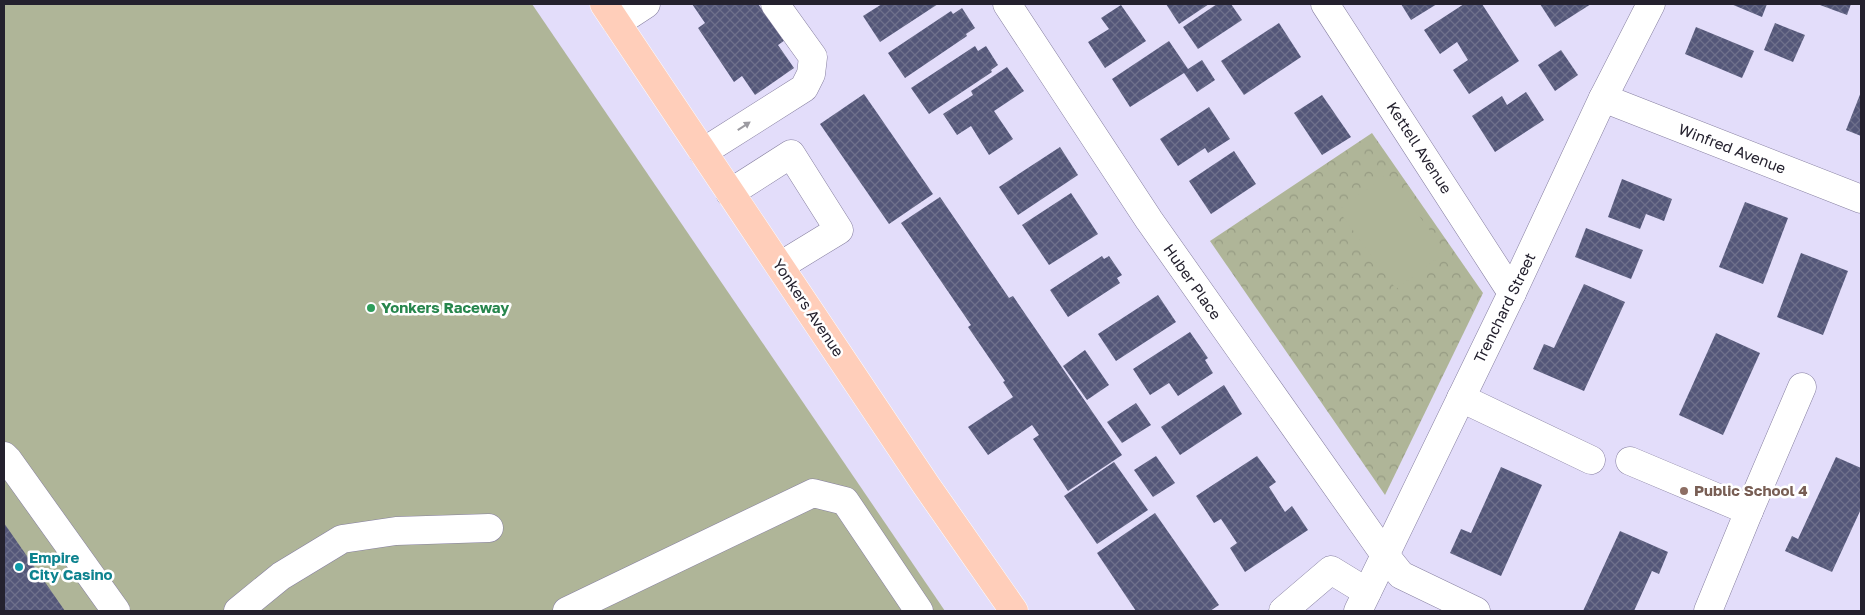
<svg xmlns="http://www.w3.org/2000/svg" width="1865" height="615" font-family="'Golos Text',sans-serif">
  <defs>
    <pattern id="park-crowns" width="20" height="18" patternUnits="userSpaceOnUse" patternTransform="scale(1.25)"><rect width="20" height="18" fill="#afb598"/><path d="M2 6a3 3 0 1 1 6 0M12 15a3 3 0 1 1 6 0" fill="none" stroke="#969b83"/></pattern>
    <pattern id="building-cross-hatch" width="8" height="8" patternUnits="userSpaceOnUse" patternTransform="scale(1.25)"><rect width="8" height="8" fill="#545779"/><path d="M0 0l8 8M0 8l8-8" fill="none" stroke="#6e708b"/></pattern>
  </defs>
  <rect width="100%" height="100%" fill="#e3ddfa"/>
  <!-- park -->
  <polygon fill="url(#park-crowns)" points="1372,133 1483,293 1385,495 1210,241"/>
  <!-- pitch -->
  <g fill="#afb598">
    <polygon points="4,4 532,4 945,611 4,611"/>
    <polygon points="1388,174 1446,252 1396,289 1338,210"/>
  </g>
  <!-- building -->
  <g fill="url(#building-cross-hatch)">
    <polygon points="692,4 758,4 763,11 768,9 788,38 778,45 794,68 755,95 742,76 734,82 698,28 705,23"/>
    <polygon points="882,4 938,4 880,42 863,16"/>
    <polygon points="1166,4 1209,4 1179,24"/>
    <polygon points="1217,4 1231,4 1242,20 1198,49 1183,27"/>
    <polygon points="1401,4 1437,4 1411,20"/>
    <polygon points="1464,4 1482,4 1519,61 1469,94 1453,70 1468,60 1457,42 1440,54 1424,30"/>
    <polygon points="1540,4 1591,4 1555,27"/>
    <polygon points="1731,4 1767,4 1762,17"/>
    <polygon points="1821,4 1851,4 1847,15 1820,5"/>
    <polygon points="1121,5 1146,41 1105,68 1088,42 1109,29 1101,18"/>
    <polygon points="962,8 975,28 966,34 967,36 905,78 888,53 951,11 953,14"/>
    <polygon points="1279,23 1301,57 1244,95 1221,61"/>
    <polygon points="1775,23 1805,35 1793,62 1764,50"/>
    <polygon points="1696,27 1754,51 1742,78 1685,54"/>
    <polygon points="1169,41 1188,69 1202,60 1215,80 1197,92 1184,73 1130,107 1112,79"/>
    <polygon points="975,46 978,51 986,46 998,65 991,70 992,72 929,114 911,88"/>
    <polygon points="1561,50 1578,75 1555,91 1538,65"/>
    <polygon points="1007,67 1024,91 994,111 1013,139 989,155 971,126 957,135 943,114 973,95 971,91"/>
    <polygon points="1526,92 1544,120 1495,152 1472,116 1502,96 1507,105"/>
    <polygon points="1861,92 1861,136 1846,130"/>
    <polygon points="864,94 933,194 889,224 820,124"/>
    <polygon points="1322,95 1351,137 1322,155 1294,113"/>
    <polygon points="1209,107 1230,139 1208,153 1205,148 1178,166 1160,139"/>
    <polygon points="1060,147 1078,175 1018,215 999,187"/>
    <polygon points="1234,151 1256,184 1211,214 1189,181"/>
    <polygon points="1622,179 1672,199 1664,221 1646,214 1640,229 1608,217"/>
    <polygon points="1071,193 1098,234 1049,265 1022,225"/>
    <polygon points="940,197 1009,298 1013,296 1122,455 1068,491 1033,439 1039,435 1032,425 988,455 968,427 1013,397 1003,382 1005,381 968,327 971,325 901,223"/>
    <polygon points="1745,202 1788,218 1763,284 1719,267"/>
    <polygon points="1586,228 1643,250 1631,279 1575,257"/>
    <polygon points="1801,253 1848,271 1823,335 1777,317"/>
    <polygon points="1102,256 1104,259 1109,256 1122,275 1117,278 1120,283 1068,317 1050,290"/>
    <polygon points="1584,284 1625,302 1584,391 1533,369 1544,344 1554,348"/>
    <polygon points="1158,295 1176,322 1116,361 1098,334"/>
    <polygon points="1190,332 1208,358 1205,360 1213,373 1178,396 1169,383 1150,395 1133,369"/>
    <polygon points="1716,333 1760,353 1723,435 1679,415"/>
    <polygon points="1085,350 1109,385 1087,400 1063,366"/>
    <polygon points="1224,385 1242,414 1180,455 1161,427"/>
    <polygon points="1136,403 1151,425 1122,443 1107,422"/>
    <polygon points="1156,456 1175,483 1153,497 1134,470"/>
    <polygon points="1257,456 1276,482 1269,487 1285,512 1292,506 1308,530 1245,572 1230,548 1237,543 1221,519 1214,523 1196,496"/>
    <polygon points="1836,457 1861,468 1861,509 1832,572 1785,551 1792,536 1798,539"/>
    <polygon points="1114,462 1148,510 1097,544 1064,496"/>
    <polygon points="1501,467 1542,485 1501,576 1450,553 1461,529 1471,533"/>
    <polygon points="1155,513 1219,605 1210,611 1136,611 1097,553"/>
    <polygon points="4,523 65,611 4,611"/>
    <polygon points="1620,531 1668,552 1659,574 1652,571 1634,611 1583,611"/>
  </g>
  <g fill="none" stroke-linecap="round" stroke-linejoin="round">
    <defs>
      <g id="minor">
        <polyline points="1007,4 1149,220 1385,555 1401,575 1476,611"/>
        <polyline points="1325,4 1512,293"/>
        <polyline points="617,23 646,4"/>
        <polyline points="1603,98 1861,199"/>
        <polyline points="703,152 804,88 811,74 813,57 775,4"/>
        <polyline points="730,193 791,154 839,230 780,266"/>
        <polyline points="1461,398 1591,460"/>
        <polyline points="4,456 8,460 116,611"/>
        <polyline points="1630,461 1749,511"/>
        <polyline points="238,611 281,576 342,539 396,531 489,528"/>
        <polyline points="567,611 813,493 845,501 919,611"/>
        <polyline points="1283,611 1331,570 1367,592"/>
        <polyline points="1358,611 1512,293 1603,98 1651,4"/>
        <polyline points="1708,611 1749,511 1802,387"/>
      </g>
      <polyline id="major" points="604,4 926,485 1014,611"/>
    </defs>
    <!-- minor casing -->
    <use href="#minor" stroke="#867fa0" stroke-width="29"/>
    <!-- major casing -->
    <use href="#major" stroke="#fff" stroke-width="29"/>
    <!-- minor -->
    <use href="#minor" stroke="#fff" stroke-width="28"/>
    <!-- major -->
    <use href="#major" stroke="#ffceba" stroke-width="28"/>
  </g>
  <!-- one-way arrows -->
  <defs><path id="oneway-solid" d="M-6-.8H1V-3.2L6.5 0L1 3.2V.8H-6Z" transform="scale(1.25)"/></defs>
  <use fill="#9c9ba1" href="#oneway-solid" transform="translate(744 126) rotate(-33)"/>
  <!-- markers -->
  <circle fill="#2e9e5b" stroke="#fff" stroke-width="2" cx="371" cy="308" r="5"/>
  <circle fill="#8d6e63" stroke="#fff" stroke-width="2" cx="1684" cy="491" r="5"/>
  <circle fill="#0f9aa8" stroke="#fff" stroke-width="2" cx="19" cy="567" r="5"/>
  <g text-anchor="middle" stroke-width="5" stroke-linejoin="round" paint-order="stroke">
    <!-- street labels -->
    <g font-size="15" fill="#24212e" stroke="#fff">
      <text transform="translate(1419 148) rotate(57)" y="5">Kettell Avenue</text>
      <text transform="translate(1732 149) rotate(21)" y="5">Winfred Avenue</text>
      <text transform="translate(1192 282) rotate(55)" y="5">Huber Place</text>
      <text transform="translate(808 308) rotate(56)" y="5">Yonkers Avenue</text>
      <text transform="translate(1505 308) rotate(-64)" y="5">Trenchard Street</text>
    </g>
    <!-- leisure labels -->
    <g font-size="15" font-weight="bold" fill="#27864d" stroke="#fff" text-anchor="start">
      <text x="381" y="313">Yonkers Raceway</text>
    </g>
    <!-- education labels -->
    <g font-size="15" font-weight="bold" fill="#785e54" stroke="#fff" text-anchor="start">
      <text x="1694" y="496">Public School 4</text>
    </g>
    <!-- culture labels -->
    <g font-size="15" font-weight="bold" fill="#0d838f" stroke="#fff" text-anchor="start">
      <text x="29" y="563">Empire<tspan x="29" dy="17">City Casino</tspan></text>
    </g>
  </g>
  <!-- border -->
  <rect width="1865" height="615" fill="none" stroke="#24212e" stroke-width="10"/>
</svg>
